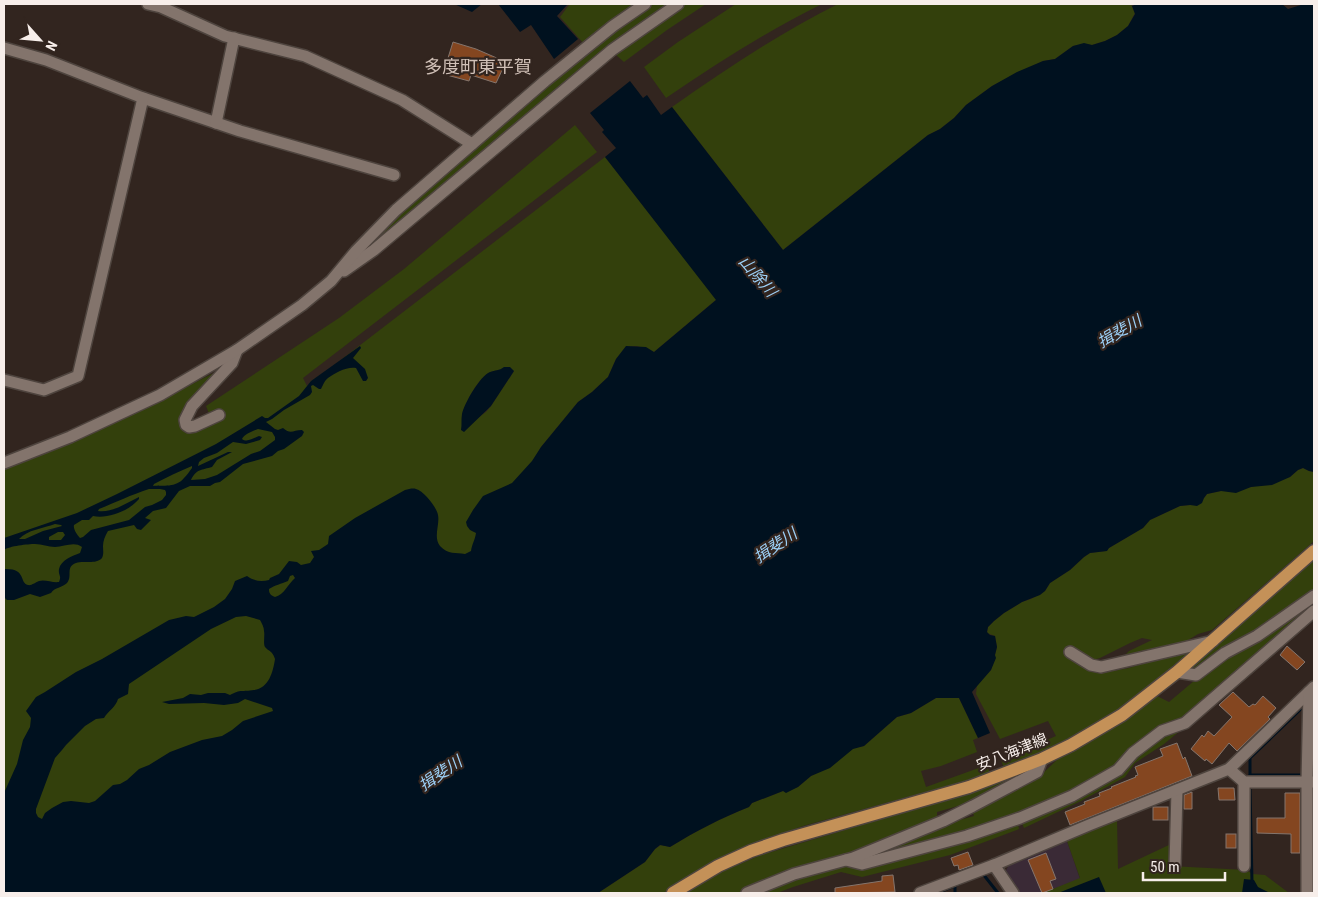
<svg xmlns="http://www.w3.org/2000/svg" width="1318" height="897" font-family="'Roboto Condensed','Noto Sans JP',sans-serif">
  <rect width="100%" height="100%" fill="#32251f"/>
  <!-- industrial -->
  <polygon fill="#3a2a36" points="1067,841 1080,879 1043,893 1019,893 1005,873 1009,864"/>
  <!-- green -->
  <g fill="#33400c" fill-rule="evenodd">
    <polygon points="568,4 637,4 584,44 560,17 569,5"/>
    <polygon points="651,4 672,4 355,261 393,216 605,37"/>
    <polygon points="683,4 706,4 667,30 624,62 615,54"/>
    <path d="M736 4H822C767 31 716 64 666 98L644 67 678 42Z"/>
    <path d="M838 4H1131L1135 13 1128 26 1117 35 1105 41 1092 45 1084 44 1073 46 1055 59 1043 61 992 86 966 105 954 118 940 129 928 135 783 250 672 107C726 69 780 33 838 4Z"/>
    <path d="M575 125 597 152 303 378 307 386 311 381 329 369 605 157 717 299 654 352 637 346 626 347 616 359 608 377 592 392 578 402 541 447 489 542 288 707 128 790 4 840V469C78 444 148 406 218 371L180 416 179 423 181 428 185 430 210 416 206 406 339 318 404 269ZM500 370 514 371 491 406 486 412 479 417 462 422C461 409 477 379 489 373 492 371 496 371 500 370Z"/>
    <polygon points="1303,468 1309,471 1314,472 1314,541 1212,630 1198,634 1180,645 1120,660 1129,651 1152,640 1142,638 1130,643 1100,658 1092,660 1087,667 1091,671 1102,673 1129,668 1185,650 1187,652 1185,656 1120,709 1073,738 1004,768 1001,760 1056,736 1048,721 1000,739 976,694 977,685 991,670 997,647 995,636 987,633 988,627 994,621 1004,613 1022,602 1031,599 1045,591 1050,583 1070,570 1084,557 1090,553 1106,551 1109,548 1143,528 1150,520 1180,506 1190,505 1204,498 1207,494 1221,491 1251,487 1290,477 1298,470"/>
    <polygon points="1314,559 1314,590 1255,633 1224,649 1195,668 1191,667"/>
    <polygon points="1314,600 1314,605 1183,719 1118,766 1071,791 1035,807 969,831 859,860 934,827 974,816 972,810 1041,775 1060,757 1157,696 1169,702 1220,659"/>
    <path d="M948 697 959 698 978 738 973 740 977 752 941 766 921 771 926 787 987 765 990 774 803 826 752 844 713 863 663 893H598L645 862 655 849 661 845 670 847C696 831 721 818 749 807L752 803 783 791 798 787 811 776 842 757 853 748 864 746 897 717 911 713 936 698Z"/>
    <polygon points="1186,726 1164,744 1135,763 1125,777 1081,801 1024,828 1022,823 1018,824 1019,829 950,855 862,877 841,872 793,887 777,893 758,893 793,878 1017,821 1135,754 1164,733"/>
    <polygon points="1015,776 1016,779 972,802 937,812 937,818 855,854 765,882 741,893 686,893 721,872 761,855 966,794"/>
    <polygon points="1117,819 1118,869 1171,844 1170,866 1246,870 1253,874 1265,875 1289,893 1043,893 1080,878 1067,841"/>
  </g>
  <!-- water -->
  <g fill="#00111f" fill-rule="evenodd">
    <polygon points="454,4 482,4 472,12"/>
    <polygon points="498,4 566,4 567,5 557,16 578,39 554,59 531,25 520,32"/>
    <path d="M1137 4H1282L1288 9 1304 4H1314V472L1309 471 1303 468 1298 470 1290 477 1272 485 1251 487 1236 493 1221 491 1207 494 1204 498 1202 503 1197 506 1190 505 1180 506 1150 520 1143 528 1109 548 1107 551 1090 553 1084 557 1070 570 1050 583 1045 591 1040 595 1022 602 1004 613 994 621 988 627 987 632 990 635 995 636 997 647 995 655 996 658 991 670 972 692 990 733 978 738 959 698H936L911 713 897 717 864 746 853 749 830 768 811 776 798 787 786 793 783 791 752 803 749 807C721 818 696 831 670 847L660 845 655 849 645 862 598 893H4V793L17 764 23 740 30 727 31 718 26 711 36 697 45 692 76 672 102 659 169 620 186 616 194 617 214 607 225 599 232 589 235 581 247 576C254 581 261 582 269 580L270 578 279 574 289 561 297 562 301 565 310 563 314 557 311 551 319 550 328 544 329 536 355 518 405 490C409 489 413 488 416 489 424 491 437 508 438 515 440 525 433 537 440 546 448 555 456 552 465 554L471 551C472 544 475 540 476 533L470 530 467 526 466 522 473 510 483 496 512 483 532 461 541 447 578 402 592 392 608 377 616 359 626 346 646 347 654 352 716 300 605 157 616 148 602 132 604 130 590 113 630 81 643 98 647 95 661 115 672 107 783 250 928 135 940 129 954 118 966 105 992 86 1017 72 1043 61 1055 59 1073 46 1084 43 1092 45 1105 41 1117 35 1128 26 1135 14 1132 6ZM293 575 295 578C288 584 284 595 275 597 270 595 269 593 269 589 275 585 281 584 288 581L290 576ZM246 616 260 620C262 624 264 627 264 631 265 635 263 644 265 647 269 652 272 650 275 659 273 672 269 688 254 690 242 692 241 689 230 695L225 693H208L201 695 190 694 183 698 162 702 169 704 204 703 224 705 238 703 245 699 272 708 273 711 243 721 232 730 222 736 202 740 170 752 149 765 139 769 127 780 120 784 113 785 95 801 89 803 71 801 63 802 52 808 45 813 42 819 38 817 36 813V809L55 758 62 750 66 745 85 726 96 719 104 718C108 711 116 707 118 699L128 694 129 684 211 629 236 617Z"/>
    <path d="M360 346 361 348 353 358 365 369 368 378 366 381H363L356 368C348 366 334 373 328 378 325 380 323 385 321 389H319L313 385 311 386 312 392 310 395 284 410 272 419 266 422 275 429 278 430 283 428C291 435 293 430 302 430L304 432 302 436 284 449 278 451 272 456 243 464 220 482 215 483 210 486H190L179 491 166 508 153 511 145 518 151 520 141 530 137 529 134 525 108 531C105 536 103 541 103 546 103 550 104 554 102 558 96 565 83 560 76 563 65 567 73 576 67 583 62 588 55 587 51 593L40 597 30 594 14 600H7L4 597V569C27 568 19 583 28 585 31 586 36 582 39 581 45 579 52 583 59 582 62 575 58 576 59 569 61 560 72 556 80 553L82 547C74 541 64 547 55 547 48 547 42 544 35 544 28 544 9 546 4 550V538L77 513 117 494 216 444 262 416 265 418H268L299 396 311 381ZM258 429 272 432 275 437V440L260 451 251 454 217 475 205 479 191 480C196 469 202 470 212 467L217 460 232 452H228L198 466 199 462 204 458 217 453 233 442 246 444 260 440 262 437 259 436C254 438 247 443 242 439 244 434 253 431 258 429ZM192 466V468C189 472 187 475 184 478 176 488 163 485 153 486L154 484C167 477 180 471 192 466ZM149 489H160L165 490 166 492V495L162 500 152 505 145 507 129 520 91 530 83 537 80 538C77 535 73 529 74 525L82 520H89L93 516C108 519 129 511 139 499V497C126 503 113 513 98 511L99 509C116 502 131 495 149 489ZM55 524 61 525 62 526 43 531 25 539H19C27 530 44 528 55 524ZM58 532H63L65 535 61 540H49V537Z"/>
    <path d="M504 367H510L514 371 491 406 464 432 461 430C462 425 461 419 462 414 464 404 480 376 490 372 495 370 499 371 504 367Z"/>
    <polygon points="1099,877 1106,893 1058,893"/>
    <polygon points="1244,879 1254,880 1258,887 1270,893 1242,893"/>
  </g>
  <g fill="none" stroke-linecap="round" stroke-linejoin="round">
    <!-- stream -->
    <g stroke="#00111f" stroke-width="3">
      <polyline points="1250,775 1303,775"/>
      <polyline points="1250,776 1250,758 1302,708"/>
      <polyline points="1250,788 1252,882"/>
      <polyline points="981,875 983,874 998,893"/>
      <polyline points="937,893 961,883"/>
      <polyline points="955,893 955,886"/>
    </g>
  </g>
  <!-- building -->
  <g fill="#844620" stroke="#84756d">
    <polygon points="453,42 476,49 506,62 496,83 471,75 469,81 443,74"/>
    <polygon points="1287,646 1305,662 1297,670 1280,655"/>
    <polygon points="1233,692 1249,707 1253,704 1255,705 1263,696 1276,708 1268,717 1270,719 1237,751 1229,743 1212,764 1206,759 1205,761 1191,749 1202,735 1204,737 1208,731 1214,736 1232,717 1219,705"/>
    <polygon points="1177,743 1183,759 1185,757 1192,776 1070,825 1065,812 1085,804 1084,802 1100,796 1099,793 1112,788 1111,787 1136,777 1135,776 1138,775 1135,767 1163,756 1160,749"/>
    <polygon points="1218,788 1234,788 1235,800 1219,800"/>
    <polygon points="1192,792 1192,809 1184,809 1184,795"/>
    <polygon points="1285,793 1300,793 1300,853 1291,853 1291,834 1257,833 1257,818 1285,818"/>
    <rect x="1153" y="807" width="15" height="13"/>
    <rect x="1226" y="834" width="10" height="14"/>
    <polygon points="968,852 973,865 959,870 958,865 954,866 951,858"/>
    <polygon points="1046,853 1056,879 1050,881 1053,889 1042,893 1028,860"/>
    <polygon points="893,875 895,892 835,893 835,888 882,881 882,876"/>
  </g>
  <g fill="none" stroke-linecap="round" stroke-linejoin="round">
    <defs>
      <g id="minor">
        <polyline points="148,4 161,7 225,36 305,56 402,100 472,144"/>
        <polyline points="4,48 46,60 143,98 240,131 394,175"/>
        <polyline points="216,123 234,38"/>
        <polyline points="344,271 374,250 612,50 678,4"/>
        <polyline points="4,380 44,390 78,376 143,98"/>
        <polyline points="219,415 195,426 189,427 186,425 185,420 192,406 232,363 237,350"/>
        <polyline points="4,463 70,437 160,395 237,350 302,305 331,281 356,251 396,210 545,81 613,26 645,4"/>
        <polyline points="1070,652 1091,665 1101,667 1213,641"/>
        <polyline points="1177,672 1196,675 1225,653 1257,636 1314,596"/>
        <polyline points="1229,769 1244,782 1313,782"/>
        <polyline points="1244,782 1244,866"/>
        <polyline points="846,860 862,864 967,836 1020,818 1072,796 1118,770 1133,753 1162,731 1185,723 1314,611"/>
        <polyline points="994,865 1013,893"/>
        <polyline points="1175,865 1177,790"/>
        <polyline points="747,893 794,874 853,858 943,821 973,806 1037,772 1042,759"/>
        <polyline points="920,893 994,865 1089,825 1229,769 1314,687"/>
        <polyline points="1307,893 1307,782 1309,692"/>
      </g>
      <polyline id="major" points="673,893 718,866 751,851 783,840 969,787 1042,759 1071,745 1122,715 1177,672 1314,551"/>
    </defs>
    <!-- minor casing -->
    <use href="#minor" stroke="#4e443e" stroke-width="14"/>
    <!-- major casing -->
    <use href="#major" stroke="#4e443e" stroke-width="15"/>
    <!-- minor -->
    <use href="#minor" stroke="#83746c" stroke-width="11"/>
    <!-- major -->
    <use href="#major" stroke="#c49158" stroke-width="12"/>
  </g>
  <g text-anchor="middle" stroke-width="4.5" stroke-linejoin="round" paint-order="stroke">
    <!-- street labels -->
    <g font-size="15" fill="#f7eeea" stroke="#32251f">
      <text transform="translate(1012 752) rotate(-22)" y="5">安八海津線</text>
    </g>
    <!-- water labels -->
    <g font-size="16" font-style="italic" fill="#9dd1f8" stroke="#32251f">
      <text transform="translate(758 276) rotate(49)" y="6">山除川</text>
      <text transform="translate(1119 331) rotate(-30)" y="6">揖斐川</text>
      <text transform="translate(775 545) rotate(-34)" y="6">揖斐川</text>
      <text transform="translate(440 773) rotate(-34)" y="6">揖斐川</text>
    </g>
    <!-- quarter labels -->
    <g font-size="18" fill="#d1c1b8" stroke="#32251f">
      <text x="478" y="73">多度町東平賀</text>
    </g>
  </g>
  <!-- border -->
  <rect width="1318" height="897" fill="none" stroke="#f7eeea" stroke-width="10"/>
  <!-- north arrow -->
  <g transform="translate(40 40) rotate(117)" stroke="#32251f" stroke-width="4" paint-order="stroke">
  <path d="M0-4L9 19L0 12L-9 19Z" fill="#f7eeea"/>
  <text y="-8" font-size="14" font-weight="bold" text-anchor="middle" fill="#f7eeea">N</text>
  </g>
  <!-- scale -->
  <path d="M1143 872v8h82v-8" fill="none" stroke="#f7eeea" stroke-width="2.5"/>
  <text x="1150" y="872" font-size="15" fill="#f7eeea" stroke="#32251f" stroke-width="4" paint-order="stroke">50 m</text>
</svg>
